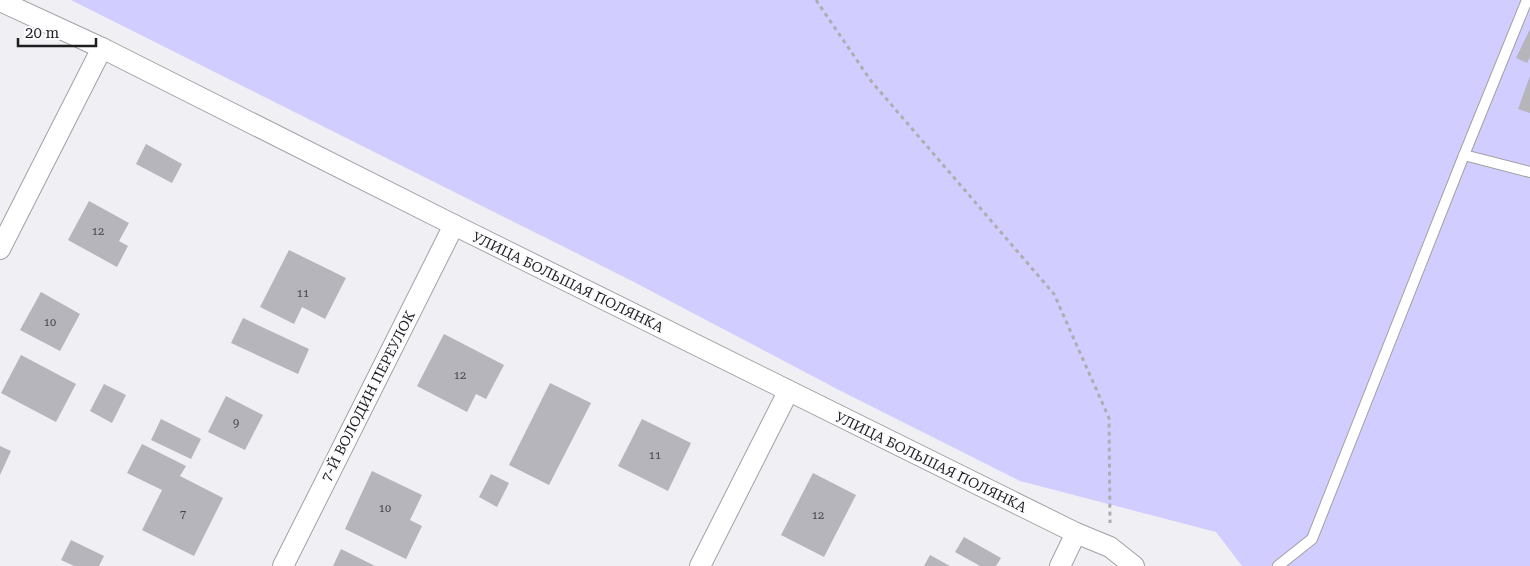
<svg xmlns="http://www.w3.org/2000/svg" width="1530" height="566" font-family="'Roboto Serif',serif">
  <rect width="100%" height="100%" fill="#efeff4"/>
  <!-- green -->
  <polygon fill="#d1cdfe" points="71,0 1530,0 1530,566 1242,566 1216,532 1020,481 837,389 632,281"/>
  <!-- building -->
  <g fill="#b6b5bb">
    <polygon points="1530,29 1530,57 1527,63 1516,58"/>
    <polygon points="1530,76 1530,113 1518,109"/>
    <polygon points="146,144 182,164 172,183 136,164"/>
    <polygon points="89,201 129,223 119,241 128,246 117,267 68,240"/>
    <polygon points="289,250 346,278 325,319 302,307 294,324 260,307"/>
    <polygon points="41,292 80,314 60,351 20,330"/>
    <polygon points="243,318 309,349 298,374 231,343"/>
    <polygon points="444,334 504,365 486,399 476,394 467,412 417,386"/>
    <polygon points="21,355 76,384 56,422 1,393"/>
    <polygon points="550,383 591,403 549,485 509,465"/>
    <polygon points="104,384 126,395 112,423 90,411"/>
    <polygon points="226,396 263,415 245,450 208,432"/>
    <polygon points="161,419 201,439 191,459 151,440"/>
    <polygon points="642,419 691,443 668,491 618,466"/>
    <polygon points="142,444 186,466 180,476 223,498 194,556 142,530 162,490 127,473"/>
    <polygon points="0,446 11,451 0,475"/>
    <polygon points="372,471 422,495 410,520 422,526 406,559 345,529"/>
    <polygon points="813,473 856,495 824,557 781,535"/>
    <polygon points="491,474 509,483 497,507 479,497"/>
    <polygon points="964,537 1001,558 996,566 980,566 955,552"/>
    <polygon points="71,540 104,556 99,566 74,566 61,560"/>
    <polygon points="341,549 375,566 333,566"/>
    <polygon points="930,555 950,566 924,566"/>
  </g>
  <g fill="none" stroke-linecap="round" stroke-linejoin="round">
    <defs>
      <g id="service">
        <polyline points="1464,155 1530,172"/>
        <polyline points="1278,566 1312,539 1464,155 1527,0"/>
      </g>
      <g id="minor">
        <polyline points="0,1 102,48 454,225 1076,533 1110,547 1134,566"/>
        <polyline points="0,249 102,48"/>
        <polyline points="283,566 454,225"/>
        <polyline points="700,566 788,392"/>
        <polyline points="1060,566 1076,533"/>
      </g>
    </defs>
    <!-- service casing -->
    <use href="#service" stroke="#a1a1a6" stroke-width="12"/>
    <!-- minor casing -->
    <use href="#minor" stroke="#a1a1a6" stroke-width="22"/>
    <!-- path -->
    <polyline stroke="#aeaeb2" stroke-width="3" stroke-dasharray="4 4" stroke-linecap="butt" points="816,0 871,81 1054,294 1109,418 1110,523"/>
    <!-- service -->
    <use href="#service" stroke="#fff" stroke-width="10"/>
    <!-- minor -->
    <use href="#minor" stroke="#fff" stroke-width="20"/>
  </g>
  <g text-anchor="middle" stroke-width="4" stroke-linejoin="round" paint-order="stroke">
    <!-- number labels -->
    <g font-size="11" fill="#444446">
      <text x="98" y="235">12</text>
      <text x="303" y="297">11</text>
      <text x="50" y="326">10</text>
      <text x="460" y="379">12</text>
      <text x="236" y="427">9</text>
      <text x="655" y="459">11</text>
      <text x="385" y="512">10</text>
      <text x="183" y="518">7</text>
      <text x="818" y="519">12</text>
    </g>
    <!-- street labels -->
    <g font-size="14" fill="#1e1e1f" stroke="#fcfcff">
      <text transform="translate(568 282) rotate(26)" y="5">УЛИЦА БОЛЬШАЯ ПОЛЯНКА</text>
      <text transform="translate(368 396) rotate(-63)" y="5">7-Й ВОЛОДИН ПЕРЕУЛОК</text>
      <text transform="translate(931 462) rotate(26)" y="5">УЛИЦА БОЛЬШАЯ ПОЛЯНКА</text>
    </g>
  </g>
  <!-- scale -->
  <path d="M18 38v8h78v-8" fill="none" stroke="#1e1e1f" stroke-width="2.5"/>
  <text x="25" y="38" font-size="15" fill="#1e1e1f" stroke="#fcfcff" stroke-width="4" paint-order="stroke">20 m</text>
</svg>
